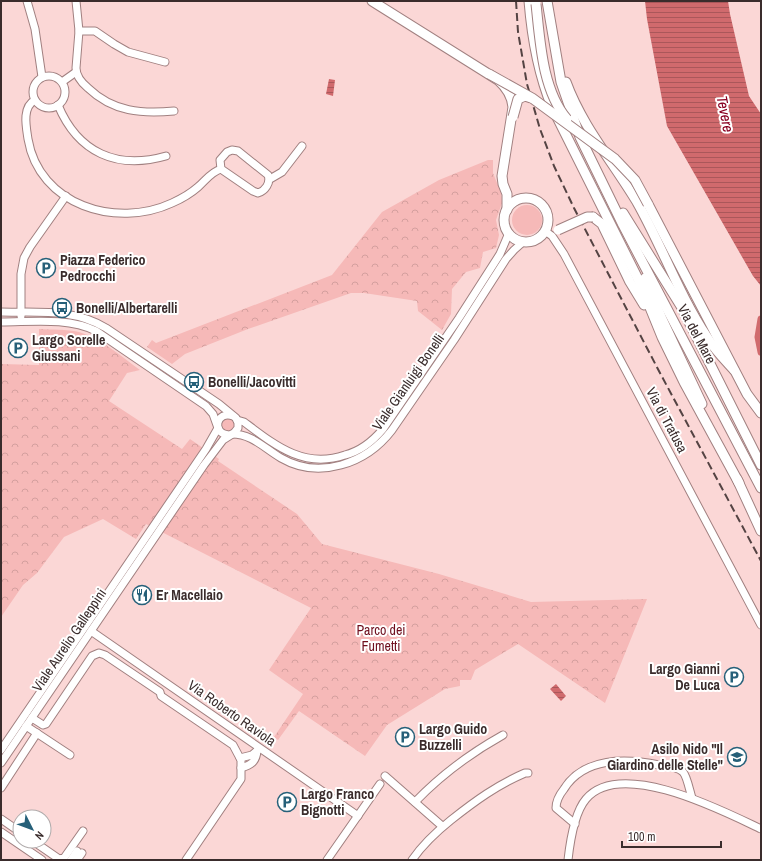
<svg xmlns="http://www.w3.org/2000/svg" width="762" height="861" font-family="'Archivo Narrow',sans-serif">
  <defs>
    <pattern id="forest-crowns" width="20" height="18" patternUnits="userSpaceOnUse"><rect width="20" height="18" fill="#f6b9b8"/><path d="M2 6a3 3 0 1 1 6 0M12 15a3 3 0 1 1 6 0" fill="none" stroke="#d49f9e"/></pattern>
    <pattern id="water-rules" width="6" height="5" patternUnits="userSpaceOnUse"><rect width="6" height="5" fill="#d06a6d"/><path d="M0 2.5h6" fill="none" stroke="#aa575a"/></pattern>
  </defs>
  <rect width="100%" height="100%" fill="#fbd7d6"/>
  <!-- grass -->
  <g fill="#f6b9b8">
    <circle cx="527" cy="220" r="15"/>
    <circle cx="228" cy="425" r="7"/>
  </g>
  <!-- forest -->
  <g fill="url(#forest-crowns)">
    <polygon points="488,160 493,160 493,173 501,193 502,203 496,220 499,235 496,248 483,252 480,268 466,272 452,289 451,314 442,330 418,311 417,301 364,293 351,293 248,329 185,354 172,364 147,347 152,340 156,343 332,275 382,212 439,180"/>
    <path d="M39 329C52 330 66 329 79 332 102 339 121 356 140 370L127 373 109 401 182 449 190 439 219 459 218 461 297 514 322 544 439 574 531 602 647 599 605 703 518 644 475 670 471 680H460V686L445 689 387 725 365 756 299 711 278 740 274 737 303 694 269 670 311 608 146 524 136 539 103 519 64 537 37 573 23 585 1 617V364L39 365Z"/>
  </g>
  <!-- water -->
  <g fill="url(#water-rules)">
    <polygon points="645,1 728,1 730,14 749,96 761,114 761,286 753,276 667,126 647,19"/>
    <polygon points="329,79 335,80 333,96 326,94"/>
    <polygon points="556,684 566,696 561,701 550,689"/>
  </g>
  <g fill="none" stroke-linecap="round" stroke-linejoin="round">
    <!-- canal -->
    <polyline stroke="#d06a6d" stroke-width="7" points="761,319 758,337 761,352"/>
    <defs>
      <g id="minor">
        <polyline points="27,1 35,29 42,77"/>
        <path d="M76 1 79 31 76 68C76 77 82 83 88 88 113 112 142 114 174 111"/>
        <polyline points="79,31 95,31 114,44 128,52 165,62"/>
        <circle cx="49" cy="92" r="16"/>
        <polyline points="62,82 76,72"/>
        <path d="M35 100C22 107 26 126 28 139 39 205 116 229 172 203 181 199 190 194 198 187 206 180 211 172 221 169"/>
        <path d="M58 105C78 153 117 170 166 156"/>
        <path d="M232 150 238 151 268 175C271 183 265 191 258 193L253 191 221 169 220 160 227 152Z"/>
        <polyline points="270,179 282,172 302,146"/>
        <polyline points="545,231 552,236 564,254 761,625"/>
        <path d="M1 312C38 313 73 308 106 328L219 404 236 418 238 423V428L234 433 223 440 204 465 1 763"/>
        <polyline points="21,316 21,274 24,258 30,247 66,196"/>
        <path d="M1 322C32 322 67 317 96 331L206 406 213 414 218 428 206 449 1 750"/>
        <path d="M237 420 244 422C276 446 304 469 345 455 361 451 373 441 383 429L459 318 500 254 509 233"/>
        <path d="M232 434C252 434 264 448 281 458 319 480 366 464 392 430L454 340 506 259 514 250 523 242"/>
        <path d="M229 435C211 434 216 410 233 416"/>
        <polyline points="91,631 358,816"/>
        <polyline points="32,718 43,725 46,724 92,656 99,653 105,655 160,692 161,696 233,745 241,760 241,779 186,860"/>
        <polyline points="26,726 70,755"/>
        <polyline points="240,758 252,755 258,750"/>
        <path d="M241 768C251 765 256 762 257 751"/>
        <polyline points="385,776 442,826"/>
        <polyline points="1,788 37,733"/>
        <path d="M415 802C442 774 469 754 503 735"/>
        <polyline points="1,819 20,832"/>
        <path d="M575 824 556 808C556 802 560 794 564 789 584 757 626 758 659 765 666 766 678 767 683 772 687 776 690 792 692 798"/>
        <polyline points="1,832 42,860"/>
        <polyline points="33,841 59,859 64,858 83,831"/>
        <polyline points="71,860 77,851"/>
        <polyline points="77,860 82,853"/>
        <polyline points="327,860 380,784"/>
        <path d="M412 860C423 844 436 832 451 820 475 801 497 785 525 773H528"/>
        <path d="M568 860C570 842 574 813 586 799 621 758 723 811 761 829"/>
      </g>
      <g id="major">
        <path d="M372 1 498 80C507 88 512 96 513 107L502 176 503 184 507 194V210"/>
        <path d="M529 1C532 38 538 73 552 107L640 283 662 337 684 382 739 483"/>
        <polyline points="547,1 561,82 580,137 623,225 761,488"/>
        <path d="M566 82C582 126 613 162 637 202 662 246 679 295 707 337 714 349 724 359 734 370"/>
        <circle cx="526" cy="220" r="22"/>
        <polyline points="648,204 747,394 761,413"/>
        <polyline points="623,213 681,306 761,465"/>
        <polyline points="593,217 602,224 630,282 644,305"/>
        <polyline points="645,278 662,319 702,404"/>
        <polyline points="737,479 761,531"/>
      </g>
    </defs>
    <!-- minor casing -->
    <use href="#minor" stroke="#a18080" stroke-width="9"/>
    <!-- major casing -->
    <use href="#major" stroke="#a18080" stroke-width="11"/>
    <!-- minor -->
    <use href="#minor" stroke="#fff" stroke-width="7"/>
    <!-- major -->
    <use href="#major" stroke="#fff" stroke-width="9"/>
    <!-- rail -->
    <polyline stroke="#544343" stroke-width="2" stroke-dasharray="8 4" stroke-linecap="butt" points="516,1 518,32 527,84 540,129 554,166 574,208 660,373 761,561"/>
    <defs>
      <g id="major-bridge">
        <path d="M536 4C540 40 542 90 567 119"/>
        <polyline points="489,74 532,98 615,159 635,180 648,204"/>
        <polyline points="513,117 518,99 525,96 531,98"/>
        <polyline points="558,230 587,217 593,217"/>
      </g>
    </defs>
    <!-- major-bridge casing -->
    <use href="#major-bridge" stroke="#a18080" stroke-width="11" stroke-linecap="butt"/>
    <!-- major-bridge -->
    <use href="#major-bridge" stroke="#fff" stroke-width="9"/>
  </g>
  <!-- icons -->
  <defs>
    <symbol id="parking-ring" viewBox="-11 -11 22 22"><circle r="9.5" fill="#fff" stroke="#266079" stroke-width="1.5"/><path d="M-3.5-5.5H1a3.5 3.5 0 0 1 0 7H-1V5.5H-3.5ZM-1-3.4V-.6H.8a1.4 1.4 0 0 0 0-2.8Z" fill="#266079"/></symbol>
    <symbol id="bus-ring" viewBox="-11 -11 22 22"><circle r="9.5" fill="#fff" stroke="#266079" stroke-width="1.5"/><path d="M-5-6H5V4H4V6H2V4H-2V6H-4V4H-5ZM-3.5-4V0h7V-4ZM-3.5 1.2v1.5H-2V1.2ZM2 1.2v1.5H3.5V1.2Z" fill="#266079"/></symbol>
    <symbol id="restaurant-ring" viewBox="-11 -11 22 22"><circle r="9.5" fill="#fff" stroke="#266079" stroke-width="1.5"/><path d="M-5-6h1v4h1v-4h1v4h1v-4h1v5L-1.5 .5V6h-2V.5L-5-1ZM5-6V6H3V1.5H1.5Q1.5-4 5-6Z" fill="#266079"/></symbol>
    <symbol id="school-ring" viewBox="-11 -11 22 22"><circle r="9.5" fill="#fff" stroke="#266079" stroke-width="1.5"/><path d="M0-5L7-2L0 1L-7-2ZM-4 1L0 2.5L4 1V4Q0 6-4 4Z" fill="#266079"/></symbol>
  </defs>
  <g fill-rule="evenodd">
    <use href="#parking-ring" x="35" y="257" width="22" height="22"/>
    <use href="#bus-ring" x="51" y="297" width="22" height="22"/>
    <use href="#parking-ring" x="7" y="337" width="22" height="22"/>
    <use href="#bus-ring" x="183" y="371" width="22" height="22"/>
    <use href="#restaurant-ring" x="131" y="584" width="22" height="22"/>
    <use href="#parking-ring" x="723" y="666" width="22" height="22"/>
    <use href="#parking-ring" x="394" y="726" width="22" height="22"/>
    <use href="#school-ring" x="726" y="746" width="22" height="22"/>
    <use href="#parking-ring" x="276" y="791" width="22" height="22"/>
  </g>
  <g text-anchor="middle" stroke-width="4" stroke-linejoin="round" paint-order="stroke">
    <!-- poi labels -->
    <g font-size="14" font-weight="bold" fill="#3a2c2c" stroke="#fff" text-anchor="start">
      <text x="60" y="265">Piazza Federico<tspan x="60" dy="16">Pedrocchi</tspan></text>
      <text x="76" y="313">Bonelli/Albertarelli</text>
      <text x="32" y="345">Largo Sorelle<tspan x="32" dy="16">Giussani</tspan></text>
      <text x="208" y="387">Bonelli/Jacovitti</text>
      <text x="156" y="600">Er Macellaio</text>
      <text x="720" y="674" text-anchor="end">Largo Gianni<tspan x="720" dy="16">De Luca</tspan></text>
      <text x="419" y="734">Largo Guido<tspan x="419" dy="16">Buzzelli</tspan></text>
      <text x="723" y="754" text-anchor="end">Asilo Nido "Il<tspan x="723" dy="16">Giardino delle Stelle"</tspan></text>
      <text x="301" y="799">Largo Franco<tspan x="301" dy="16">Bignotti</tspan></text>
    </g>
    <!-- street labels -->
    <g font-size="14" fill="#3a2c2c" stroke="#fff">
      <text transform="translate(697 334) rotate(62)" y="5">Via del Mare</text>
      <text transform="translate(408 382) rotate(-55)" y="5">Viale Gianluigi Bonelli</text>
      <text transform="translate(667 420) rotate(62)" y="5">Via di Trafusa</text>
      <text transform="translate(69 640) rotate(-56)" y="5">Viale Aurelio Galleppini</text>
      <text transform="translate(232 713) rotate(35)" y="5">Via Roberto Raviola</text>
    </g>
    <!-- park labels -->
    <g font-size="14" fill="#6f0f1e" stroke="#fff">
      <text x="381" y="635">Parco dei<tspan x="381" dy="16">Fumetti</tspan></text>
    </g>
    <!-- water labels -->
    <g font-size="15" font-style="italic" fill="#880021" stroke="#fff">
      <text transform="translate(725 114) rotate(79)" y="5">Tevere</text>
    </g>
  </g>
  <!-- border -->
  <rect width="762" height="861" fill="none" stroke="#3a2c2c" stroke-width="4"/>
  <!-- north arrow -->
  <g transform="translate(32 829) rotate(132)"><circle r="19" fill="#ffffff" stroke="#b0abab"/>
  <path d="M0-3L7 15L0 10L-7 15Z" fill="#266079"/>
  <text y="-6" font-size="11" font-weight="bold" text-anchor="middle" fill="#3a2c2c">N</text>
  </g>
  <!-- scale -->
  <path d="M622 841v6h99v-6" fill="none" stroke="#3a2c2c" stroke-width="2"/>
  <text x="628" y="841" font-size="12" fill="#3a2c2c" stroke="#ffffff" stroke-width="3" paint-order="stroke">100 m</text>
</svg>
